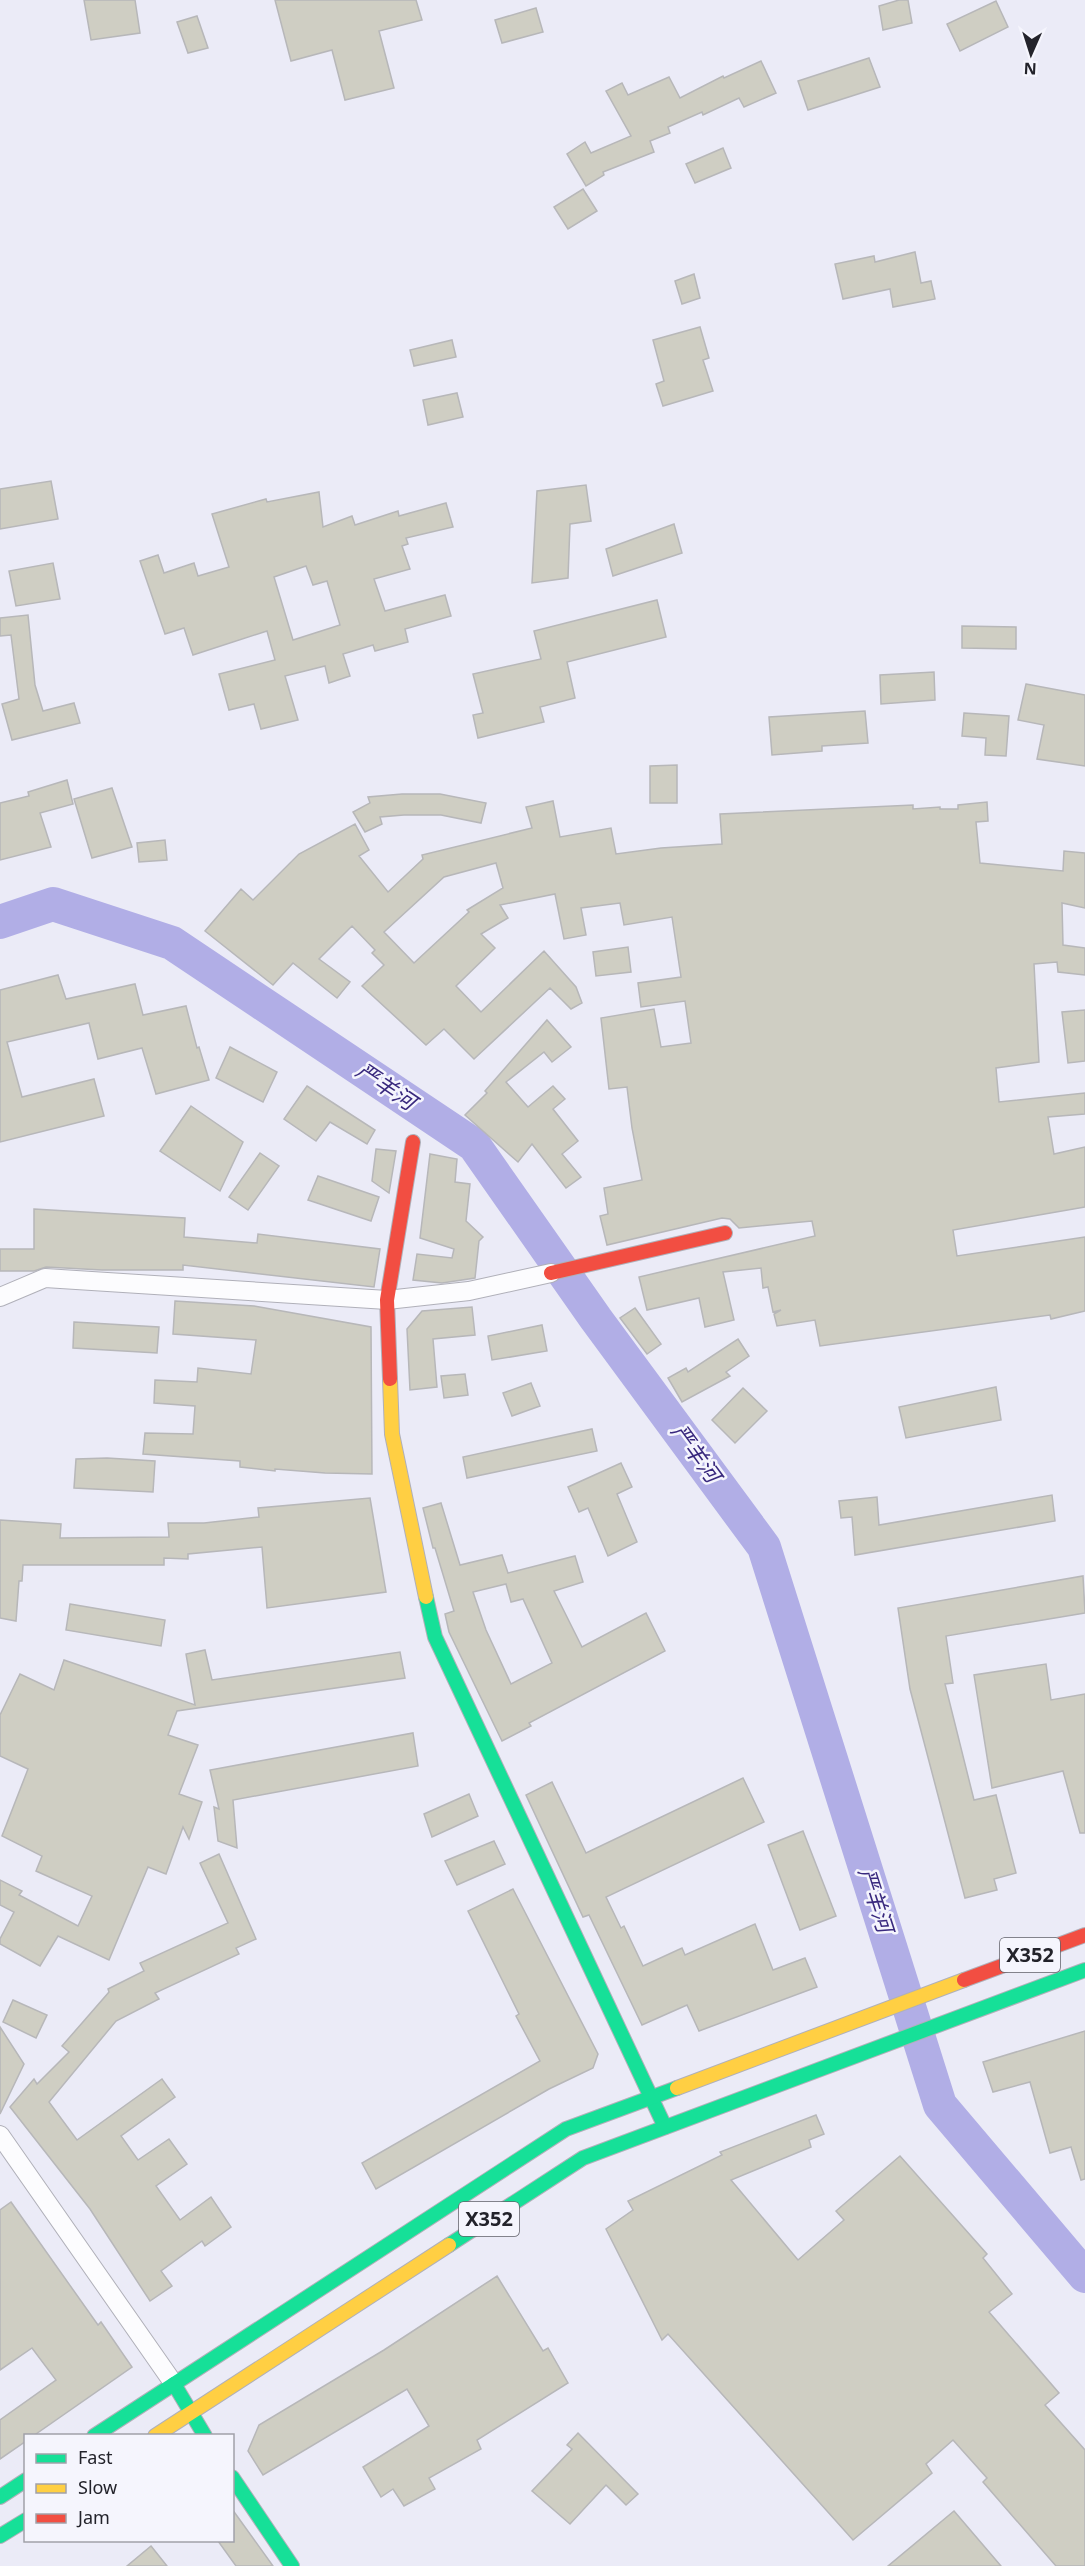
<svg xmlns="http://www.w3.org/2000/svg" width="1085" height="2566" font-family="'Noto Sans','Noto Sans SC',sans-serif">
  <rect width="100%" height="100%" fill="#ebebf7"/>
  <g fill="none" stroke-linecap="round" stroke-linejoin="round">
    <!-- river -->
    <polyline stroke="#b1aee6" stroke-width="34" points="0,922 53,904 172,943 474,1145 596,1319 764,1547 940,2105 1085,2276"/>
  </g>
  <!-- building -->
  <g fill="#cfcec3" stroke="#b7b7b9" stroke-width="1.5" fill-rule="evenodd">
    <polygon points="84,0 135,0 140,33 91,40"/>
    <polygon points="275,0 416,0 422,20 379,31 394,88 345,100 332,50 291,61"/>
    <polygon points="899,0 908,0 912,23 883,30 879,6"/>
    <polygon points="996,1 1008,27 960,51 947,24"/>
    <polygon points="536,8 543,32 502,43 495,20"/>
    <polygon points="197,16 208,48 188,53 177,22"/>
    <polygon points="869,58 880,87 808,110 798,81"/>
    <polygon points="761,61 776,93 744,107 739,98 703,115 702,112 668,127 670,133 650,141 654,152 603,172 604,175 586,186 567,154 585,142 591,153 631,136 606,91 622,83 628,95 669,77 680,98 723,76 724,78"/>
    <polygon points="723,148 731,168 695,183 686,164"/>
    <polygon points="583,189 597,211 568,229 554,207"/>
    <polygon points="915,252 921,283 931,281 935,299 893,307 890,289 843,299 835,264 874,256 875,262"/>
    <polygon points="694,274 700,298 682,304 675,281"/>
    <polygon points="700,327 709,358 703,360 713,391 663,406 656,384 664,381 653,340"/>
    <polygon points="452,340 456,357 414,366 410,350"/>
    <polygon points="457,393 463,417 428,425 423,400"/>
    <polygon points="51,481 58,519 0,529 0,489"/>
    <polygon points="586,485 591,521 570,524 568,578 532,583 537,491"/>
    <path d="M319 492 323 527 352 516 355 525 398 511 399 516 446 503 453 527 406 538 408 544 402 546 410 569 374 579 385 611 445 595 451 616 405 629 408 642 375 651 373 645 343 654 350 676 329 683 325 666 285 676 298 720 261 729 254 704 229 710 219 674 275 660 267 631 193 655 184 628 165 634 140 561 158 555 164 573 194 563 198 576 229 567 212 514 266 499 267 502ZM306 566 313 585 327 581 340 625 293 640 274 577Z"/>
    <polygon points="674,524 682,553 613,576 606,549"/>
    <polygon points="53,563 60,599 16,606 9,571"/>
    <polygon points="657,600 666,637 567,662 575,698 540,707 544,722 478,738 473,715 483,713 473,674 541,659 534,631"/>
    <polygon points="28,615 35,685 43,711 74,703 80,723 12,740 2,704 19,699 11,635 0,636 0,618"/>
    <polygon points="962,626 1016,627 1016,649 962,648"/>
    <polygon points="934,672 935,700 881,704 880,675"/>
    <polygon points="1026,684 1085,695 1085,766 1037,759 1044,725 1018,720"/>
    <polygon points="865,711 868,743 822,746 822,751 772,755 769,717"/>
    <polygon points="964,713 1009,716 1006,756 985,755 986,738 962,736"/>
    <polygon points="677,765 677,803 650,803 650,766"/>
    <polygon points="67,780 73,804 40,813 51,847 0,860 0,803 29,796 28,792"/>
    <polygon points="112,788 132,847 92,858 74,799"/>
    <polygon points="402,794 440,794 486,803 481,823 441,815 404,815 380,817 382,824 365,832 353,812 370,803 368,797"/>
    <path d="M553 801 560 837 611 828 616 854 661 848 722 844 720 814 913 805V809L940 807V809H958V805L987 802 988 821 976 822 980 863 1063 871 1064 851 1085 853V908L1062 903 1063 945 1085 948V975L1058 972 1057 962 1034 964 1039 1062 996 1068 999 1102 1085 1093V1114L1048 1117 1054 1154 1085 1147V1207L953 1230 957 1256 1085 1237V1311L1051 1319 1050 1315 820 1346 815 1320 777 1326 774 1314 781 1310 773 1312 768 1287 763 1288 761 1268 723 1272 734 1320 705 1327 699 1298 647 1310 639 1277 815 1236 812 1221 739 1228 730 1219 722 1218 607 1245 600 1216 608 1214 604 1188 642 1180 632 1128 627 1087 609 1089 601 1018 654 1009 661 1047 691 1043 685 1001 641 1007 638 983 681 977 672 917 624 925 620 903 581 908 586 935 564 939 555 894 500 905 508 918 481 934 495 948 456 986 481 1012 544 951 576 987 582 1003 571 1009 550 988 474 1059 444 1029 426 1045 362 986 384 965 372 953 375 950 352 926 319 959 350 982 337 998 293 963 273 985 205 931 241 889 253 900 299 854 355 824 369 850 359 856 388 892 423 859 422 855 532 828 526 807ZM496 863 503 888 467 910 469 912 414 963 384 932 444 877Z"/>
    <polygon points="165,840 167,860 139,862 137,843"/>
    <polygon points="628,947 631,972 596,976 593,952"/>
    <polygon points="58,975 66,999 135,984 143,1015 186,1006 197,1048 199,1047 209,1080 156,1094 142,1048 98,1059 89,1023 7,1042 22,1097 94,1079 104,1116 0,1142 0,990"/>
    <polygon points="1085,1010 1085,1061 1068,1063 1062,1012"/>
    <polygon points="547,1020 571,1047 552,1062 544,1052 506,1082 528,1107 553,1086 565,1099 553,1109 578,1141 562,1154 581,1177 566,1188 532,1144 518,1162 465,1115 487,1093 485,1091"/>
    <polygon points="230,1047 277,1072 263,1102 216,1078"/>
    <polygon points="307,1086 375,1130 367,1144 330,1122 316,1141 284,1119"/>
    <polygon points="191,1106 243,1142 220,1191 160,1151"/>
    <polygon points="376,1149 396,1151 389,1193 372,1181"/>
    <polygon points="260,1153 279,1166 248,1210 229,1197"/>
    <polygon points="430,1154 457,1159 455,1182 470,1184 466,1221 483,1237 479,1241 475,1278 442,1283 413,1280 417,1254 452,1258 454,1249 420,1238"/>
    <polygon points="318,1176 379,1197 371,1221 308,1200"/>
    <polygon points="34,1209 185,1218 184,1237 257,1243 258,1234 380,1249 374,1287 183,1265 183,1270 102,1270 46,1267 34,1271 0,1271 0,1249 34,1249"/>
    <polygon points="175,1301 254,1306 371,1327 372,1474 325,1473 275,1469 275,1471 240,1467 240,1461 143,1454 145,1433 193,1434 195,1406 154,1403 155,1380 197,1382 198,1368 251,1374 256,1340 173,1334"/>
    <polygon points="472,1307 475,1335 433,1339 437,1387 410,1390 407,1329 422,1311"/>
    <polygon points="635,1308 661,1344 647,1354 620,1318"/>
    <polygon points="74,1322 159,1327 157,1353 73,1348"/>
    <polygon points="542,1325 547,1351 492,1360 488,1336"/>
    <polygon points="738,1339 749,1356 726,1372 730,1376 682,1402 668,1378 686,1368 688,1372"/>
    <polygon points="465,1374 468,1395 444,1398 441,1376"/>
    <polygon points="531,1383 540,1406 512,1416 503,1393"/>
    <polygon points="996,1387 1001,1420 906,1438 899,1407"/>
    <polygon points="743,1388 767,1411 735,1443 712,1420"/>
    <polygon points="592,1429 597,1451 467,1478 463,1457"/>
    <polygon points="107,1458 155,1461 153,1492 74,1488 76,1459"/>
    <polygon points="621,1463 632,1487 617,1494 637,1542 608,1556 588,1508 579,1512 568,1487"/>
    <polygon points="1052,1495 1055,1521 855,1555 852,1517 841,1518 839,1501 877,1497 879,1525"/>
    <polygon points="370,1498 386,1592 267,1608 262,1547 188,1554 188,1559 164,1558 164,1565 23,1565 22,1581 19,1581 16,1621 0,1618 0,1520 61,1524 60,1538 169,1537 168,1523 204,1523 259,1517 258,1508"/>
    <path d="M441 1503 460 1565 502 1555 508 1573 575 1556 583 1582 554 1591 582 1647 646 1613 665 1651 529 1723 531 1726 502 1741 449 1632 445 1614 454 1611 435 1548H433L423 1508ZM506 1584 511 1602 523 1599 552 1663 511 1684 486 1630 473 1592Z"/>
    <polygon points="1083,1576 1085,1613 946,1636 953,1683 945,1684 974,1800 996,1795 1016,1873 994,1879 997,1890 965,1898 910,1689 898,1608"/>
    <polygon points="70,1604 165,1620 161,1646 66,1630"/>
    <polygon points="205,1650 212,1680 400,1652 405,1678 177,1711 168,1735 198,1745 179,1794 202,1802 189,1839 183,1827 166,1874 148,1867 109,1960 58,1936 40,1966 0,1944 0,1939 14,1912 0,1905 0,1880 22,1891 19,1895 78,1926 92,1896 36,1871 42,1856 2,1836 28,1769 0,1756 0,1715 20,1674 54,1690 64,1660 195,1705 186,1654"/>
    <polygon points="1046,1664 1051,1700 1085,1694 1085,1833 1080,1833 1063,1771 992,1788 974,1675"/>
    <polygon points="413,1733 418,1766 233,1800 237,1848 218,1841 214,1807 219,1809 210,1770"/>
    <polygon points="743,1778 764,1822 606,1897 621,1928 624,1926 643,1966 682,1948 685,1955 755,1924 773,1970 805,1958 817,1987 699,2031 687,2005 642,2025 589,1915 583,1917 526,1795 552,1782 586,1853"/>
    <polygon points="469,1794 478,1816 432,1837 424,1814"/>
    <polygon points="803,1831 836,1916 800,1930 768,1845"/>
    <polygon points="494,1841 505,1864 457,1885 445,1861"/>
    <polygon points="219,1854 256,1939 236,1948 239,1954 155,1993 159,1999 116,2021 49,2102 77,2140 162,2079 175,2097 121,2136 138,2160 169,2139 187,2164 156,2186 180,2220 211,2197 231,2227 205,2246 202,2241 161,2271 172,2286 150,2301 90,2209 10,2107 34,2079 37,2084 69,2052 62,2046 109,1992 108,1989 144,1971 140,1963 228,1923 200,1863"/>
    <polygon points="513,1889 598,2054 593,2068 549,2089 376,2189 362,2163 540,2061 516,2016 519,2014 468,1911"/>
    <polygon points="13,2000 47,2015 36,2038 3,2022"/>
    <polygon points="0,2027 24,2064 0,2114"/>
    <polygon points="1085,2031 1085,2179 1081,2180 1071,2147 1050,2153 1030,2082 993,2092 983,2062"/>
    <polygon points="816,2115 824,2134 809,2140 811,2147 731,2180 798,2260 844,2220 836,2211 900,2156 987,2254 983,2258 1012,2294 989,2312 1059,2393 1045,2405 1085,2450 1085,2566 1056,2566 983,2482 987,2478 953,2440 926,2464 932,2473 853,2540 668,2334 662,2340 606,2229 633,2210 628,2201 722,2155 720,2152"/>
    <polygon points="11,2202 98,2325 101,2322 132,2367 33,2436 26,2436 26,2441 0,2459 0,2420 56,2380 32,2348 0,2370 0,2210"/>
    <polygon points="497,2276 543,2351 548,2348 568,2383 477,2440 481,2449 429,2478 435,2489 404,2506 393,2489 381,2497 363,2467 429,2426 407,2389 263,2475 248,2451 259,2425 384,2350"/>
    <polygon points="578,2433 638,2494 626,2505 606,2485 570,2524 532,2491 572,2449 567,2445"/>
    <polygon points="232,2509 273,2566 236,2566 218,2541 232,2541"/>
    <polygon points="954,2511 1001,2566 888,2566"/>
    <polygon points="151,2546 167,2566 127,2566"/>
  </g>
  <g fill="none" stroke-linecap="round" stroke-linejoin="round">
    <defs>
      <g id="street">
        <polyline points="0,1297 45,1278 387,1300 469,1291 551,1273"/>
        <polyline points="0,2135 174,2384"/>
      </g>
      <g id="fast">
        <polyline points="426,1597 435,1637 665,2127"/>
        <polyline points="449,2245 583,2158 1085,1970"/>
        <polyline points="174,2384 205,2436"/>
        <polyline points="94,2436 566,2129 677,2088"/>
        <polyline points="232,2477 292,2566"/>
        <polyline points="0,2497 26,2480"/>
        <polyline points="0,2536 26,2520"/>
      </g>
      <g id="slow">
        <polyline points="390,1379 392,1434 426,1597"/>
        <polyline points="677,2088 964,1980"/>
        <polyline points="155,2436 449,2245"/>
      </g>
      <g id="jam">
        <polyline points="551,1273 725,1233"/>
        <polyline points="390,1379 387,1300 413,1142"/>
        <polyline points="964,1980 1085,1935"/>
      </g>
    </defs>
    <!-- street casing -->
    <use href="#street" stroke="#b0b0b9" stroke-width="20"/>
    <!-- fast casing -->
    <use href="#fast" stroke="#b0b0b9" stroke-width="16"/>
    <!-- slow casing -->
    <use href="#slow" stroke="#b0b0b9" stroke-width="16"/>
    <!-- jam casing -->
    <use href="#jam" stroke="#b0b0b9" stroke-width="16"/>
    <!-- street -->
    <use href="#street" stroke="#fcfcfe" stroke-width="18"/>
    <!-- fast -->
    <use href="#fast" stroke="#16e098" stroke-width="14"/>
    <!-- slow -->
    <use href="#slow" stroke="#ffcf43" stroke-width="14"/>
    <!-- jam -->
    <use href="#jam" stroke="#f24e42" stroke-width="14"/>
  </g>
  <g text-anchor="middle" stroke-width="5" stroke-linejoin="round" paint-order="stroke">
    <!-- shield labels -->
    <g fill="#f5f5fd" stroke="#62626a" stroke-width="1.5">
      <rect x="1000" y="1938" width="60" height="34" rx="4.5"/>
      <rect x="459" y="2202" width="60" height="34" rx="4.5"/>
    </g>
    <g font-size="20" font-weight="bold" fill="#23232b">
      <text x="1030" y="1962">X352</text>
      <text x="489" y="2226">X352</text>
    </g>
    <!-- water labels -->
    <g font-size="22" font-style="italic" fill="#39297e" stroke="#f5f5fd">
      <text transform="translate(386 1086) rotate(34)" y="8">严羊河</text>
      <text transform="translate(696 1453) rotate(54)" y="8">严羊河</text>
      <text transform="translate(876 1900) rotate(72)" y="8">严羊河</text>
    </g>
  </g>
  <!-- legend -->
  <rect x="24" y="2434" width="210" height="108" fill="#f5f5fd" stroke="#a1a1a9" stroke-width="1.5"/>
  <rect x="36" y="2454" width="30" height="9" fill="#16e098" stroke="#a1a1a9" stroke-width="1.5"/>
  <text x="78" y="2464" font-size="18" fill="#23232b">Fast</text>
  <rect x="36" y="2484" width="30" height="9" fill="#ffcf43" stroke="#a1a1a9" stroke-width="1.5"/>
  <text x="78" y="2494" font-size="18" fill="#23232b">Slow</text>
  <rect x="36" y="2514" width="30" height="9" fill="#f24e42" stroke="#a1a1a9" stroke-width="1.5"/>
  <text x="78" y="2524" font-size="18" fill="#23232b">Jam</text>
  <!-- north arrow -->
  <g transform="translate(1031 54) rotate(183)" stroke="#f5f5fd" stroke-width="4.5" paint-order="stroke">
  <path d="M0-4.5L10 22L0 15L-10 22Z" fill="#23232b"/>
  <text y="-9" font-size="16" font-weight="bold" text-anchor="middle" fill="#23232b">N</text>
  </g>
</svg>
